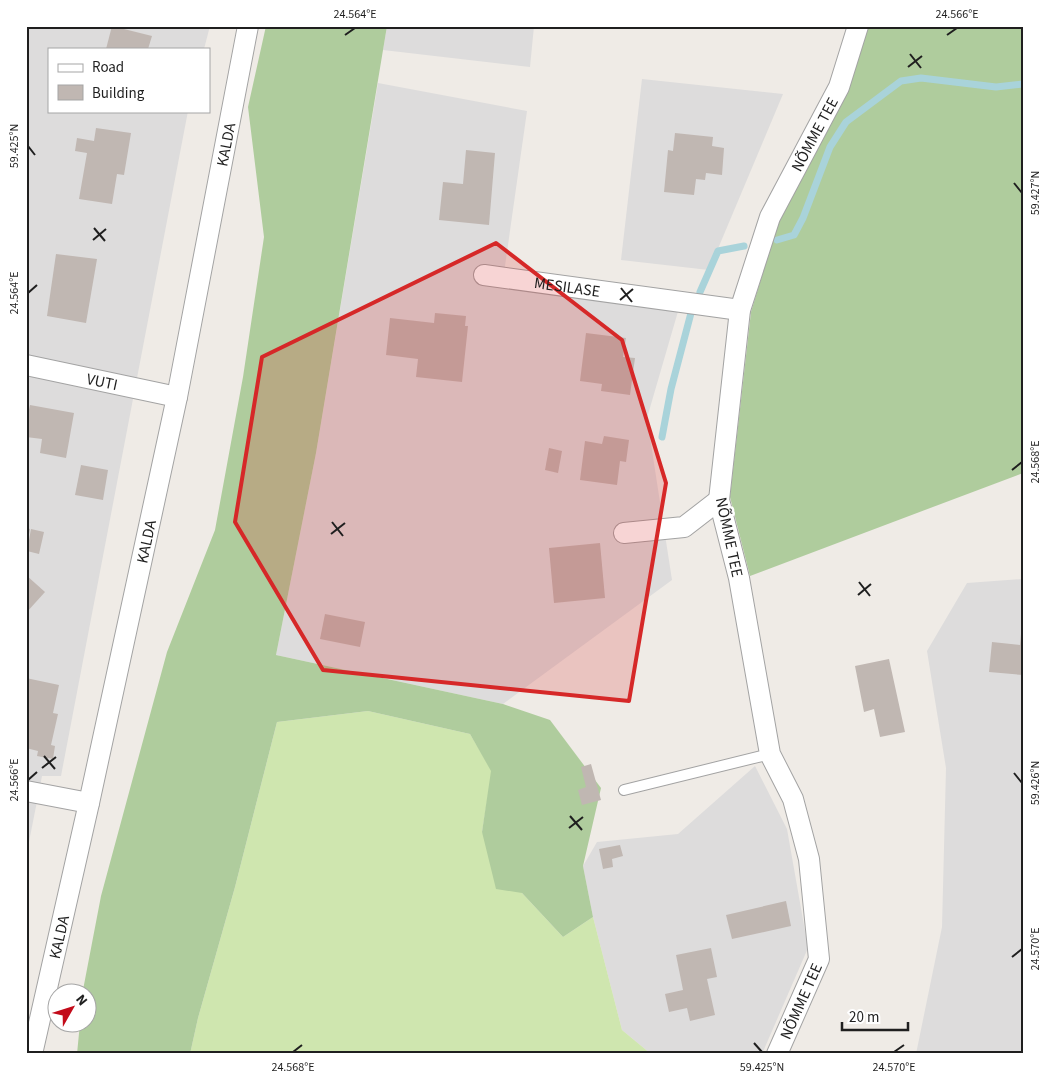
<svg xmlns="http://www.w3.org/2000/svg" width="1049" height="1080" font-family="'Source Sans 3',sans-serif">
  <rect width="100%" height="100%" fill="#efebe6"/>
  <!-- residential -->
  <g fill="#dddcdc">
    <polygon points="26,26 210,26 204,49 49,49 49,111 188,111 61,776 42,776 26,857"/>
    <polygon points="387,26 534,26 530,67 383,50"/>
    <polygon points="642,79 783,94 709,270 621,260"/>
    <polygon points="378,83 527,111 504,273 679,308 647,418 672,580 503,704 276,655 316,453"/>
    <polygon points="1023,579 1023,1054 916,1054 942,927 946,768 927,651 967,583"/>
    <polygon points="755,766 787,829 808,948 762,1054 651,1054 622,1030 593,917 583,866 597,842 678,834"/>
  </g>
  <!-- grass -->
  <polygon fill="#cfe6af" points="368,711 470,734 492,771 482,832 522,893 563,937 593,917 622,1030 651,1054 190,1054 198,1018 235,887 277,722"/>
  <!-- forest -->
  <g fill="#afcc9d">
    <polygon points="266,26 387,26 316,453 276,655 503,704 550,720 601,788 583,866 593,917 563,937 522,893 496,889 482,832 491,771 470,734 368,711 277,722 235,887 198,1018 190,1054 77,1054 80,1023 88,1022 88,992 83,992 83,990 101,896 167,652 215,530 243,377 264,237 248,107"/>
    <polygon points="868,26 1023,26 1023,473 750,576 730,497 751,312 778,223 845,97"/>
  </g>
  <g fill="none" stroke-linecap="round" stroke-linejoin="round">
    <!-- stream -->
    <g stroke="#a9d3da" stroke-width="7">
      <polyline points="777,240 794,235 803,218 830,147 846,122 901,81 921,78 996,87 1023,84"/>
      <polyline points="700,292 718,251 744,246"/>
      <polyline points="662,437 671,389 691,313"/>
    </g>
  </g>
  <!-- building -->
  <g fill="#c0b7b2">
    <polygon points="112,26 152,36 148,49 106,49"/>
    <polygon points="96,128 131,133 124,175 117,174 112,204 79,199 87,153 75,151 77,138 94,141"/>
    <polygon points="675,133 713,137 712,146 724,148 722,175 706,173 705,180 696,179 694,195 664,192 668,150 673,151"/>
    <polygon points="466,150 495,153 489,225 439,220 443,182 463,184"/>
    <polygon points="56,254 97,259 86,323 47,316"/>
    <polygon points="435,313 466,316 465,326 468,326 462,382 416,377 418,359 386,355 390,318 434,323"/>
    <polygon points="586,333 626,338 623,357 635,358 630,395 601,391 602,384 580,381"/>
    <polygon points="30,405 74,413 66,458 40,453 42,439 26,437 26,423"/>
    <polygon points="604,436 629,440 626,462 620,461 617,485 580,480 585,441 602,444"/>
    <polygon points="549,448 562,451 558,473 545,470"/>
    <polygon points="81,465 108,470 103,500 75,495"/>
    <polygon points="26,528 30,529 27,545 26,545"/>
    <polygon points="31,529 44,532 39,554 27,551"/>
    <polygon points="600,543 605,598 554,603 549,548"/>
    <polygon points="26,575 45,592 26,613"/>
    <polygon points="325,614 365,622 360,647 320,639"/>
    <polygon points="1021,634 1023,634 1023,675 989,672 992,642 1020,645"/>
    <polygon points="889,659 905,732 880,737 874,709 864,712 855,666"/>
    <polygon points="26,678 59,685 53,713 58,714 51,745 55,746 53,759 37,756 38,751 26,748"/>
    <polygon points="591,764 601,800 582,805 578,790 586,787 581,767"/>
    <polygon points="620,845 623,856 612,859 613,867 603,869 599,849"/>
    <polygon points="786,901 791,926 732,939 726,915"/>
    <polygon points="711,948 717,977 707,979 715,1015 690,1021 687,1008 669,1012 665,994 683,990 676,955"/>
  </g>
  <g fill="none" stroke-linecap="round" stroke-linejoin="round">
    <defs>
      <polyline id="lane" points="624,790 770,754"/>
      <g id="street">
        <path id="s1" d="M484 275 740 310"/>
        <path id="s2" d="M26 365 177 397"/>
        <polyline points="624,533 684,527 719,500"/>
        <polyline points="26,791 89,803"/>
        <path id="s3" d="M32 1054 89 803 177 397 248 26"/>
        <path id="s4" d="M777 1054 819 959 809 859 793 799 770 754 739 578 719 500 740 310 770 217 839 87 858 26"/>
      </g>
    </defs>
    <!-- lane casing -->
    <use href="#lane" stroke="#a3a3a3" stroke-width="12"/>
    <!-- street casing -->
    <use href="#street" stroke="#a3a3a3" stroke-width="22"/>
    <!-- lane -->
    <use href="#lane" stroke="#fff" stroke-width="10"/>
    <!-- street -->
    <use href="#street" stroke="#fff" stroke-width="20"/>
  </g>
  <!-- marked area -->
  <path fill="#d62828" fill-opacity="0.2" stroke="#d62828" stroke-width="4" stroke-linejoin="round" d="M496 243 622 340 666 483 629 701 323 670 235 522 262 357Z"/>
  <!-- ticks -->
  <path fill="none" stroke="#1f1f1f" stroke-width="2" d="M345 35 355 28M947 35 957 28M910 54 921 68M908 67 922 56M28 146 35 155M1014 183 1022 193M94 228 105 241M93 240 106 229M621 288 632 302M28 293 37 285M620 300 633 289M1012 470 1022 462M332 522 343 536M331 534 345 523M859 582 870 596M858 595 871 584M44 756 55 769M42 768 56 757M1014 773 1022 783M28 780 37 772M570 816 582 830M569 828 583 817M1012 957 1022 949M754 1043 762 1052M293 1052 302 1045M894 1052 904 1045"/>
  <g text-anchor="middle" stroke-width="5" stroke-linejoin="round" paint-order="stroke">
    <!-- street labels -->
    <g font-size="16" fill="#1f1f1f" stroke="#fff">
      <text dy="6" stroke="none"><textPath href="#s4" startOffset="959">NÕMME TEE</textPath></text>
      <text dy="6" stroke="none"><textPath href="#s3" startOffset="930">KALDA</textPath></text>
      <text dy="6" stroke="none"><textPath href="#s1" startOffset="84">MESILASE</textPath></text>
      <text dy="6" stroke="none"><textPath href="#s2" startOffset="78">VUTI</textPath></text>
      <text transform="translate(730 537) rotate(78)" y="6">NÕMME TEE</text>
      <text dy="6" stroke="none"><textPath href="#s3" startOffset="525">KALDA</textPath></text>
      <text dy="6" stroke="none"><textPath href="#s3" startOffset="120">KALDA</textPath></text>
      <text dy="6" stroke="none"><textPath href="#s4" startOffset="58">NÕMME TEE</textPath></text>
    </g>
  </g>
  <!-- border -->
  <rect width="1049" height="1080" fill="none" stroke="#ffffff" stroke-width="55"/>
  <!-- legend -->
  <rect x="48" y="48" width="162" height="65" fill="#ffffff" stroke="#a5a5a5"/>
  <rect x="58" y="64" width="25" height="8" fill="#ffffff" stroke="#a5a5a5"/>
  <text x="92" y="72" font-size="15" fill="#1f1f1f">Road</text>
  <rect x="58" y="85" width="25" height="15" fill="#c0b7b2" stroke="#a5a5a5"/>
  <text x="92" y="98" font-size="15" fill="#1f1f1f">Building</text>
  <!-- north arrow -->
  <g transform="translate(72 1008) rotate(51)"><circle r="24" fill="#ffffff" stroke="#a5a5a5"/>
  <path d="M0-4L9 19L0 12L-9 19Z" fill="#c30b1a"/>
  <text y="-8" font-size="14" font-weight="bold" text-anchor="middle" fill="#1f1f1f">N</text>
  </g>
  <!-- scale -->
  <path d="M842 1022v8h66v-8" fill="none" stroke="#1f1f1f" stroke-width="2.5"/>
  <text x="849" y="1022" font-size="15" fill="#1f1f1f" stroke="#ffffff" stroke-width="4" paint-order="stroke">20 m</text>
  <rect x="28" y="28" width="994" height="1024" fill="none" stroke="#1f1f1f" stroke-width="2"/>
  <g font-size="12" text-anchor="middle" fill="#1f1f1f">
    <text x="355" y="18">24.564°E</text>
    <text x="957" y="18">24.566°E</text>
    <text transform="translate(14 146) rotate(-90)" y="4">59.425°N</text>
    <text transform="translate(1035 193) rotate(-90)" y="4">59.427°N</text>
    <text transform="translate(14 293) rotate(-90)" y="4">24.564°E</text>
    <text transform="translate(1035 462) rotate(-90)" y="4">24.568°E</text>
    <text transform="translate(14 780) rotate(-90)" y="4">24.566°E</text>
    <text transform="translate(1035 783) rotate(-90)" y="4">59.426°N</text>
    <text transform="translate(1035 949) rotate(-90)" y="4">24.570°E</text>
    <text x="293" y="1071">24.568°E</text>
    <text x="762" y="1071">59.425°N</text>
    <text x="894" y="1071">24.570°E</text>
  </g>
</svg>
